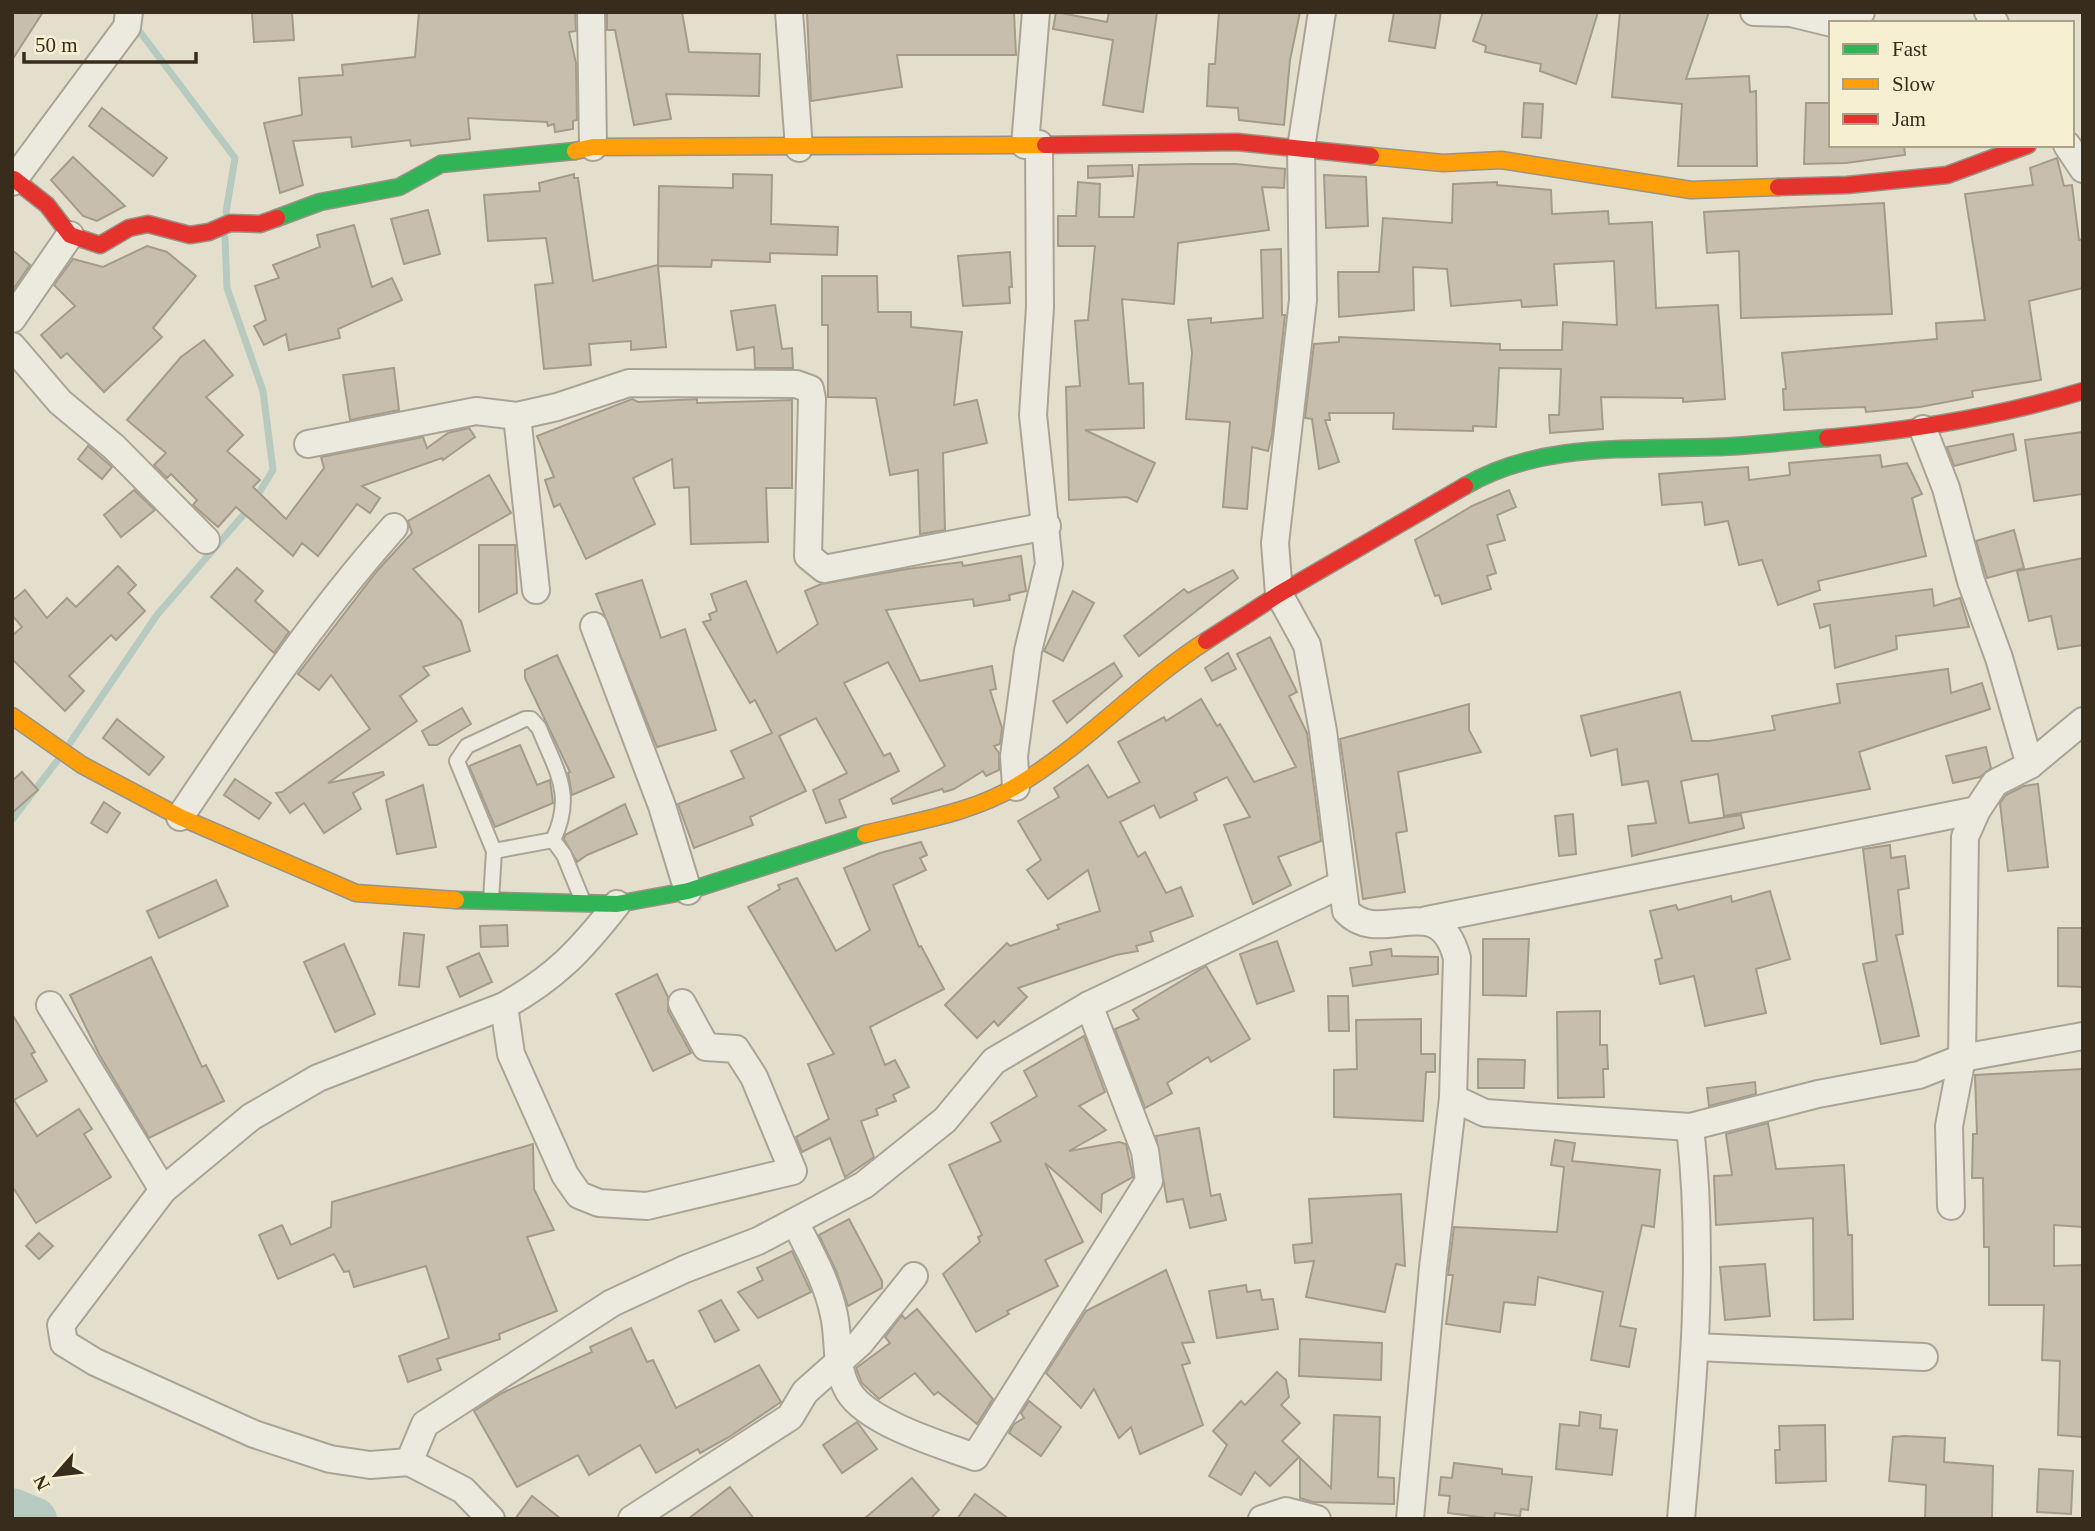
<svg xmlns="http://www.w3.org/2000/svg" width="2095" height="1531" font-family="'Times New Roman',serif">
  <rect width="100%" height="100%" fill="#e4dfcc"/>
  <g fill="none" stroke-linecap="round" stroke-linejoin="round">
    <!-- stream -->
    <g stroke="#b7cac0" stroke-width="7">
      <polyline points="134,24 235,158 226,212"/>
      <polyline points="70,743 157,615 251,506 273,470 263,391 227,288 225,238"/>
      <polyline points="12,820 57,761"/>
    </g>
    <!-- river -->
    <polyline stroke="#b7cac0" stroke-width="42" points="12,1509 36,1519"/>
  </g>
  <!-- building -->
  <g fill="#c8bead" stroke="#a59b8b" stroke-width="2">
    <polygon points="12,12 43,12 12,60"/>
    <polygon points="252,12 292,12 294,40 254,42"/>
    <polygon points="419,12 575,12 576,31 569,32 576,63 577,120 573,121 573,129 555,132 554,124 548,126 547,122 468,118 470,139 411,146 410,140 352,147 351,137 293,141 303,185 280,193 264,123 302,115 299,78 343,75 342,65 415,57"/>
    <polygon points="607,12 682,12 689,52 760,54 759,96 666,94 671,119 634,125 615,30 607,30"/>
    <polygon points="807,12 1014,12 1016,55 897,55 902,87 811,101"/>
    <polygon points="1056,12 1107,22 1109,12 1157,12 1143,112 1103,105 1113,40 1053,29"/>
    <polygon points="1219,12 1300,12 1290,60 1284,125 1239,120 1238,108 1207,106 1209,64 1215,64"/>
    <polygon points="1394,12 1441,12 1435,48 1389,41"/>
    <polygon points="1483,12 1598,12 1576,84 1540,71 1541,64 1485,52 1486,46 1473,41"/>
    <polygon points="1620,12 1709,12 1686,79 1749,76 1750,92 1756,91 1757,166 1678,166 1682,104 1612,97"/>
    <polygon points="1524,103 1543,104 1541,138 1522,137"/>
    <polygon points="1806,103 1831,103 1831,145 1904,145 1905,155 1846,163 1804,164"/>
    <polygon points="102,108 167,158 153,176 89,126"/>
    <polygon points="73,157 125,206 97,221 83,216 51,180"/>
    <polygon points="2057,158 2064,186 2072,185 2079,240 2083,239 2083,288 2029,301 2041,380 1972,391 1973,397 1920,407 1866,412 1865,407 1784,410 1783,389 1786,389 1782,353 1937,339 1936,323 1985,320 1965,194 2033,185 2030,168"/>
    <polygon points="1193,164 1236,164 1285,169 1284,188 1262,187 1269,230 1178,243 1174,304 1122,299 1129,384 1143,383 1144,428 1085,430 1155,463 1137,502 1127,497 1069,500 1066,387 1080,386 1075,321 1088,320 1095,246 1058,246 1058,216 1076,216 1078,182 1100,184 1099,217 1134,217 1139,165"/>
    <polygon points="1132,165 1133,176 1088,178 1088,166"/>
    <polygon points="574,174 574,178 578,178 593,281 658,265 659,186 733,188 733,174 772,175 771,224 838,227 837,255 770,253 770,262 712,260 711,267 658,266 666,347 631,350 631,341 589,344 591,365 544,369 535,285 553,283 546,238 488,241 484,195 540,191 539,183"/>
    <polygon points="1324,175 1366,177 1368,226 1326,228"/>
    <polygon points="1497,182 1497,185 1551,190 1552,214 1608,211 1609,224 1652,222 1656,308 1718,305 1725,399 1683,402 1683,398 1601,397 1603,429 1550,433 1549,415 1559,415 1561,369 1499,368 1496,427 1473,426 1473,431 1393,429 1394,413 1329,413 1330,420 1325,420 1339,462 1319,469 1312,419 1305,418 1314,344 1339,342 1339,337 1500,344 1500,350 1562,350 1563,322 1617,325 1614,261 1554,264 1557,305 1522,307 1521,300 1451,306 1447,269 1413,267 1414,310 1339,317 1338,272 1379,272 1383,218 1452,223 1453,184"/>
    <polygon points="1884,203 1892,314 1741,318 1739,251 1707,253 1704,212"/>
    <polygon points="428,210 440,254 404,264 391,219"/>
    <polygon points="354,225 372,287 392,278 402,300 338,329 340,338 289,350 286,334 264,345 254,326 266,320 255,286 279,278 273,265 320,247 317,235"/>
    <polygon points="147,246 167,252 196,276 153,328 162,337 104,392 67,353 61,358 41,335 75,306 54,285 73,259 103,267"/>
    <polygon points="1281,249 1282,315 1285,315 1272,435 1268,451 1252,447 1247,509 1223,507 1230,422 1186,419 1192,353 1188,320 1211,318 1211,323 1263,318 1261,250"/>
    <polygon points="12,250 30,265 12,291"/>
    <polygon points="1010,252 1012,287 1009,287 1010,303 963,306 958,256"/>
    <polygon points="822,276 877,276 878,312 911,312 911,327 962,332 954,405 977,400 987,443 943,453 945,530 920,534 918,470 890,475 876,398 828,397 828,325 822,325"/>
    <polygon points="775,305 782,349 792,348 793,368 755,368 754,347 737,350 731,311"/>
    <polygon points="204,340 233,375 206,397 243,435 227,451 260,480 253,487 286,519 324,468 321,457 423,437 427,448 448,433 469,428 475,437 443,460 442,458 362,486 380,498 370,513 357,504 318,556 302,543 293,556 236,507 218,527 193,505 197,500 171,474 167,478 154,465 166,453 127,420 181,357"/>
    <polygon points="394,368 399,410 350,420 343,375"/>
    <polygon points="632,399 638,402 697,399 697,403 792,400 792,488 766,488 768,542 691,544 689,487 674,488 672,459 633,478 655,524 586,559 560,504 554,507 545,480 554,477 537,436"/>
    <polygon points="2083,432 2083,494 2034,501 2025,440"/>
    <polygon points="2013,434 2016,450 1954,466 1947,447"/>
    <polygon points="88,446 112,467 102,479 78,459"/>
    <polygon points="1880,455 1882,467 1907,463 1922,494 1912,498 1926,556 1818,581 1820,590 1778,605 1762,560 1739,565 1728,521 1705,525 1702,502 1662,505 1659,474 1748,467 1749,480 1790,475 1789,463"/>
    <polygon points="489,475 511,513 413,569 461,621 470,651 423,667 429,675 400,696 417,721 328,783 383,772 384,775 353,793 361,809 324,833 304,803 290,813 276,793 282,792 370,729 331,675 319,690 298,674 377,571 412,533 408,521"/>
    <polygon points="134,490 155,510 121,537 104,515"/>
    <polygon points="1509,490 1516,507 1497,515 1505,540 1487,545 1496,573 1487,576 1491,589 1442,604 1439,595 1435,596 1415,540 1472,506"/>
    <polygon points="2014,530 2024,568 1987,578 1976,541"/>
    <polygon points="479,545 515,545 517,593 479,612"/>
    <polygon points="1021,556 1026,591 1009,595 1010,600 974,606 973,599 886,610 920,681 992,666 996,689 990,690 1002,728 1000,744 994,746 999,753 999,770 986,776 983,771 954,789 944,792 942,789 893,804 891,799 945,766 888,662 844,683 884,756 890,753 899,771 839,800 846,817 826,823 813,790 847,773 816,718 779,736 806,791 750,817 753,825 694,848 678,804 744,778 731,751 772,733 755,700 750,703 703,622 711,620 709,614 717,611 711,594 746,581 777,653 818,624 805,591 821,584 907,569 962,562 963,566"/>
    <polygon points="2083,558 2083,645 2058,649 2051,616 2029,621 2017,571"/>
    <polygon points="118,566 136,585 128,593 145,611 116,640 111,635 69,676 84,691 65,711 12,659 12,636 22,627 12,615 12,601 25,590 47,618 67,598 76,607"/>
    <polygon points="237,568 263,591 255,601 289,632 274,653 211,597"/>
    <polygon points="1233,570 1238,578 1139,656 1124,636 1184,589 1188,593"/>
    <polygon points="642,580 661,638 685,629 716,730 657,747 596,594"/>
    <polygon points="1932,589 1934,606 1960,598 1969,627 1896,636 1897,649 1835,668 1830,625 1820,628 1814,604"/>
    <polygon points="1073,591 1094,603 1063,661 1044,651"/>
    <polygon points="1270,637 1297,692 1289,696 1307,733 1321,841 1278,857 1291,885 1253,904 1224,825 1250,817 1227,777 1194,793 1197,800 1160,818 1154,805 1120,822 1138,857 1145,852 1166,893 1181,887 1193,916 1150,932 1153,941 1136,946 1138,951 1116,955 1018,988 1027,997 998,1026 994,1021 977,1038 945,1005 1007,943 1010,946 1059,929 1057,925 1100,911 1088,870 1048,899 1027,870 1041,860 1018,821 1059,797 1054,788 1088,765 1108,798 1140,782 1118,742 1164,717 1166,721 1201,699 1217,726 1220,724 1254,782 1296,767 1237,654"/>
    <polygon points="1228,653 1236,669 1212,681 1205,668"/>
    <polygon points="557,655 614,777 572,795 568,773 570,772 525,678 525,670"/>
    <polygon points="1114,663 1122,676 1067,723 1053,701"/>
    <polygon points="1948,669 1951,693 1982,683 1990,709 1859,752 1870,789 1724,816 1718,774 1681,781 1689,823 1741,815 1744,828 1632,856 1628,826 1656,823 1648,781 1622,785 1617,749 1591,756 1581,716 1680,692 1692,741 1709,741 1775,730 1772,716 1840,703 1837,684"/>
    <polygon points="1469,704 1469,730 1481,752 1398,772 1407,831 1396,833 1405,892 1363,899 1340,739"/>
    <polygon points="462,708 471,724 437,745 429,745 422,731"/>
    <polygon points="117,719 164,757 149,775 103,738"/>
    <polygon points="520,745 537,785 550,780 553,803 495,827 469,766"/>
    <polygon points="1986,747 1991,768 1980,777 1953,783 1946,756"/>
    <polygon points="22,772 38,790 12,813 12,781"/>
    <polygon points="235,779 271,803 259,819 224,795"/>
    <polygon points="2038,784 2048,867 2008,871 2000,803 2006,795 2024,786"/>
    <polygon points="423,785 436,847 397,854 386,800"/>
    <polygon points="104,802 120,813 107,833 91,823"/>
    <polygon points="625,804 637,834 587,855 577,862 564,839 565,835"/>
    <polygon points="1573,814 1576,854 1559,856 1555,816"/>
    <polygon points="921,842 927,855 920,858 926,870 893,885 919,947 921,946 944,989 870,1027 885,1065 895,1060 909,1087 893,1095 896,1101 876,1109 878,1115 861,1121 874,1157 845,1177 830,1138 802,1152 796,1137 829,1119 808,1064 834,1054 748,907 780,889 778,885 797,878 836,951 870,930 844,868 880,853"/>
    <polygon points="1890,845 1891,858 1905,856 1909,888 1898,890 1903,934 1896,935 1919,1036 1881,1044 1863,964 1877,961 1863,849"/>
    <polygon points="216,880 228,906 159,938 147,911"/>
    <polygon points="1770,891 1790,959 1756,969 1766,1013 1705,1026 1694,976 1660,984 1655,960 1662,958 1650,911 1676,905 1678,910 1731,896 1732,902"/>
    <polygon points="507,925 508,946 481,947 480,926"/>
    <polygon points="2058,928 2083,928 2083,987 2058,986"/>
    <polygon points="404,933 424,935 419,987 399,985"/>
    <polygon points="1483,939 1529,939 1526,996 1483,995"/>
    <polygon points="1277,941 1294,991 1257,1004 1240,954"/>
    <polygon points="344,944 375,1014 335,1032 304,962"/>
    <polygon points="1391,949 1392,956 1438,957 1438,974 1353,986 1350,968 1372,965 1370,952"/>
    <polygon points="479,953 492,982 460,997 447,967"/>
    <polygon points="151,957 202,1067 206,1065 224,1101 149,1138 99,1054 70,995"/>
    <polygon points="1206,966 1250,1039 1211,1062 1208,1057 1167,1083 1172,1093 1145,1108 1115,1029 1139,1019 1133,1010"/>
    <polygon points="657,974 668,997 668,1011 691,1053 653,1071 616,994"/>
    <polygon points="1328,996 1348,996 1349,1031 1329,1031"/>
    <polygon points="1600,1011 1600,1045 1607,1045 1608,1069 1603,1069 1604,1097 1558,1098 1557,1012"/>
    <polygon points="12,1014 35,1052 31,1054 47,1081 14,1100 37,1136 79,1109 92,1129 84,1134 111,1177 36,1223 12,1186"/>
    <polygon points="1421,1019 1421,1054 1435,1054 1435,1072 1426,1072 1423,1121 1334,1117 1334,1070 1357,1069 1356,1020"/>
    <polygon points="1084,1036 1105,1092 1079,1106 1106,1130 1069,1151 1119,1142 1126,1144 1133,1177 1102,1194 1101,1212 1045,1163 1083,1242 1045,1260 1058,1286 1007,1311 1009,1314 976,1332 943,1274 980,1242 978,1237 982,1235 949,1165 1001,1141 991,1123 1037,1096 1024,1071"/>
    <polygon points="1478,1059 1525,1060 1524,1088 1478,1088"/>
    <polygon points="2083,1069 2083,1227 2054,1225 2054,1266 2083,1265 2083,1437 2058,1435 2060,1361 2042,1360 2044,1305 1989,1305 1989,1247 1984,1247 1983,1178 1972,1178 1973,1134 1977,1134 1975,1075"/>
    <polygon points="1755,1082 1756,1094 1709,1106 1707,1088"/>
    <polygon points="1768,1123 1776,1169 1844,1165 1848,1235 1852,1235 1853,1319 1814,1320 1813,1218 1716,1225 1714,1176 1732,1175 1726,1134"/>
    <polygon points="1199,1128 1211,1196 1220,1194 1226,1220 1190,1228 1183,1199 1167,1202 1156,1136"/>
    <polygon points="1555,1140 1575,1143 1572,1161 1660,1170 1654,1227 1642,1225 1620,1326 1636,1329 1629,1367 1591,1360 1603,1292 1538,1277 1535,1305 1504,1302 1500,1332 1446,1324 1453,1275 1448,1275 1454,1227 1557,1232 1564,1167 1551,1165"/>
    <polygon points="533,1144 534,1189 554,1230 527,1237 557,1311 499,1334 500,1339 437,1359 441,1370 408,1382 399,1356 449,1338 426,1266 354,1287 349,1271 344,1272 334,1254 278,1279 259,1235 282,1225 291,1245 331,1227 332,1202"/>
    <polygon points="1401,1194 1405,1266 1396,1264 1385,1312 1306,1297 1314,1261 1295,1263 1293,1245 1312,1243 1309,1199"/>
    <polygon points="849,1219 882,1281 882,1288 848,1306 837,1273 819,1235"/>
    <polygon points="39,1233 53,1246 39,1259 26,1246"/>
    <polygon points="792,1251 811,1292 758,1318 738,1292 763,1280 757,1268"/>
    <polygon points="1765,1264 1770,1316 1725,1320 1720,1267"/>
    <polygon points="1166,1270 1194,1342 1182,1343 1190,1363 1182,1365 1203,1425 1140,1454 1131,1427 1119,1438 1094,1389 1081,1408 1046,1373 1086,1311"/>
    <polygon points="1246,1285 1247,1292 1260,1290 1262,1300 1273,1299 1278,1329 1217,1338 1209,1291"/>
    <polygon points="721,1300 739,1330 715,1342 699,1311"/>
    <polygon points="917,1309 993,1399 977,1424 938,1392 934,1395 915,1373 879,1399 862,1383 856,1368 890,1343 885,1337 902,1315 905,1319"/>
    <polygon points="631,1328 647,1362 653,1360 676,1408 759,1365 781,1402 729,1437 700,1453 698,1449 656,1473 640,1445 589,1475 578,1455 517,1487 474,1411 502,1393 592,1352 590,1347"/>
    <polygon points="1300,1339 1382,1343 1381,1380 1299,1376"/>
    <polygon points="1277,1372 1286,1380 1289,1397 1281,1405 1300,1423 1282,1441 1299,1457 1270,1486 1255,1472 1241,1495 1209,1476 1227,1445 1213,1431 1241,1401 1245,1405"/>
    <polygon points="1029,1401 1061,1427 1041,1456 1009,1433 1014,1424 1024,1418 1021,1413"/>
    <polygon points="1580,1412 1601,1415 1600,1428 1617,1430 1612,1475 1556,1469 1560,1424 1579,1426"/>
    <polygon points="1334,1415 1380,1417 1378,1477 1394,1478 1394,1504 1313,1502 1300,1498 1300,1458 1331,1488"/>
    <polygon points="857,1422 877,1449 842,1473 823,1445"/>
    <polygon points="1825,1425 1826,1481 1776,1483 1775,1450 1780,1450 1779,1426"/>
    <polygon points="1904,1436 1945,1438 1944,1462 1993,1466 1992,1519 1925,1519 1926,1485 1889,1481 1893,1437"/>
    <polygon points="1454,1463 1502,1469 1502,1474 1532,1477 1528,1510 1521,1509 1520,1516 1495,1513 1494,1519 1448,1513 1450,1496 1439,1495 1441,1477 1452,1478"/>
    <polygon points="2039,1469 2073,1471 2071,1514 2037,1512"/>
    <polygon points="912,1478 939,1510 930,1519 864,1519"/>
    <polygon points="730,1487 754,1519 688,1519"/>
    <polygon points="975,1494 1009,1519 957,1519"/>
    <polygon points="532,1496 561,1519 515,1519"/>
  </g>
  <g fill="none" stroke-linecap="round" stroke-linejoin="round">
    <defs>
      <g id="lane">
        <path d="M494 851 457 761 467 746 525 719H531L539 728C556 771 575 794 553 840"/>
        <polyline points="491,900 494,851 553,840 564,855 582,899"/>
      </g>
      <g id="street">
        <polyline points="591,12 593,147"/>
        <polyline points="789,12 799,148"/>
        <path d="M1322 12 1301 148 1303 300 1275 543 1279 594 1307 645 1323 731 1346 911C1381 949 1438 886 1457 958L1453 1098 1433 1268 1410 1519"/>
        <polyline points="1754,12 1791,13 1832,23"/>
        <polyline points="1988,12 1995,23"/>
        <polyline points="1840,23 1861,12"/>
        <polyline points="1025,145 1036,12"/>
        <polyline points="2067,145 2083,169"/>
        <polyline points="12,182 127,27 129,12"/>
        <polyline points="12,319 70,235"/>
        <polyline points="12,346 60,402 114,447 206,540"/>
        <polyline points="517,416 536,590"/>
        <polyline points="1923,429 1946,488 1971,581 1999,658 2030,765"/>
        <polyline points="308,444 476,411 517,416 557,407 629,383 796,384 810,389 812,399 808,556 824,569 1047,526"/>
        <polyline points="594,626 662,806 688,891"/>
        <polyline points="1016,787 1014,756 1028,651 1049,564 1033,415 1040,307 1039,144"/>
        <path d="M180 817C247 717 314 617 394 527"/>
        <polyline points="1427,920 1977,810"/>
        <polyline points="50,1005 163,1190"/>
        <polyline points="504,1006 511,1054 565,1175 579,1195 599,1203 647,1206 793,1171 754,1077 736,1049 706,1047 682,1003"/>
        <polyline points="1453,1098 1485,1113 1690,1127 1818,1094 1919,1075 1962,1058 2083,1036"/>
        <polyline points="1951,1206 1949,1126 1962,1058 1965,837 1977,810 1995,783 2030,765 2083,721"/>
        <path d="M795 1222C810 1252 827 1281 834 1315 840 1342 834 1367 849 1392 868 1423 942 1445 975 1457L1149 1181 1145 1151 1089 1005"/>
        <polyline points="1696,1347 1924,1357"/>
        <polyline points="409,1462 425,1424 612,1303 685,1269 758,1241 864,1185 945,1120 994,1061 1089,1005 1340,885"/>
        <path d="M491 1519 463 1490 409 1462 370 1465 330 1459 254 1434 95 1362 64 1343 61 1325 163 1190 251 1117 318 1078 504 1006C556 977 581 950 617 904"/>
        <polyline points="632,1519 790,1417 805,1392 860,1343 914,1276"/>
        <polyline points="1262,1519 1286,1511 1317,1519"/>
        <path d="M1681 1519C1693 1388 1705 1258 1690 1127"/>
      </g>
      <g id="fast">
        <polyline points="277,218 320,202 399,187 441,164 575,151"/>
        <path d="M1465 486C1540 442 1630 450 1715 447 1752 446 1789 441 1827 438"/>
        <polyline points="456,900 617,904 688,891 865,834"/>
      </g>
      <g id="slow">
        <polyline points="575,151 593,147 1045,145"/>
        <polyline points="1371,156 1443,163 1501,160 1691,190 1778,187"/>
        <polyline points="12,716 82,765 180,817 356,893 456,900"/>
        <path d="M865 834C916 821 973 813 1018 785 1086 744 1139 684 1206 641"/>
      </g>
      <g id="jam">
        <polyline points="1045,145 1237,142 1371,156"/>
        <polyline points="14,179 47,205 70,235 100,245 129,228 148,224 190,235 209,232 230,223 260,224 277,218"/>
        <polyline points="1778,187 1847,185 1947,175 2028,145"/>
        <path d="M1827 438C1915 430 1998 417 2083 391"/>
        <polyline points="1206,641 1279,594 1465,486"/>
      </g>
    </defs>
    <!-- lane casing -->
    <use href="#lane" stroke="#a9a496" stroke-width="18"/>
    <!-- street casing -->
    <use href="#street" stroke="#a9a496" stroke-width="30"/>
    <!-- fast casing -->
    <use href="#fast" stroke="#999385" stroke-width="19"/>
    <!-- slow casing -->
    <use href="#slow" stroke="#999385" stroke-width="19"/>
    <!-- jam casing -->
    <use href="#jam" stroke="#999385" stroke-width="19"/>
    <!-- lane -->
    <use href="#lane" stroke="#ece9de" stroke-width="14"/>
    <!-- street -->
    <use href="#street" stroke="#ece9de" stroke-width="26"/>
    <!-- fast -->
    <use href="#fast" stroke="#30b455" stroke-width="16"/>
    <!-- slow -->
    <use href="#slow" stroke="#ff9f0a" stroke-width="16"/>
    <!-- jam -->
    <use href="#jam" stroke="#e5322d" stroke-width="16"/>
  </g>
  <!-- border -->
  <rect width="2095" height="1531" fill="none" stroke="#382d1d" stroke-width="28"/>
  <!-- legend -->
  <rect x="1829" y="21" width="245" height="126" fill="#f6efd2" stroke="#aaa18a" stroke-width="2"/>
  <rect x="1843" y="44" width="35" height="10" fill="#30b455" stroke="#aaa18a" stroke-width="2"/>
  <text x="1892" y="56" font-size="21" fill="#382d1d">Fast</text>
  <rect x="1843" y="79" width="35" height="10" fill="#ff9f0a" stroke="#aaa18a" stroke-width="2"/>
  <text x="1892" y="91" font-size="21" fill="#382d1d">Slow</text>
  <rect x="1843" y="114" width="35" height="10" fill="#e5322d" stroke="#aaa18a" stroke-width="2"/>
  <text x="1892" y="126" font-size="21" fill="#382d1d">Jam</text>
  <!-- north arrow -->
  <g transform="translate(56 1475) rotate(242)" stroke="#f6efd2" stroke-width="5" paint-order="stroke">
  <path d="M0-5L12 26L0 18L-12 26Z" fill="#382d1d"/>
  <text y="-10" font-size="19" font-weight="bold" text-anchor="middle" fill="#382d1d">N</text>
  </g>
  <!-- scale -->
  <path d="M24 52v10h172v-10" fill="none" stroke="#382d1d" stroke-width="3.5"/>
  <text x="35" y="52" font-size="21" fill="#382d1d" stroke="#f6efd2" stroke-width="5" paint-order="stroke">50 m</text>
</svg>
